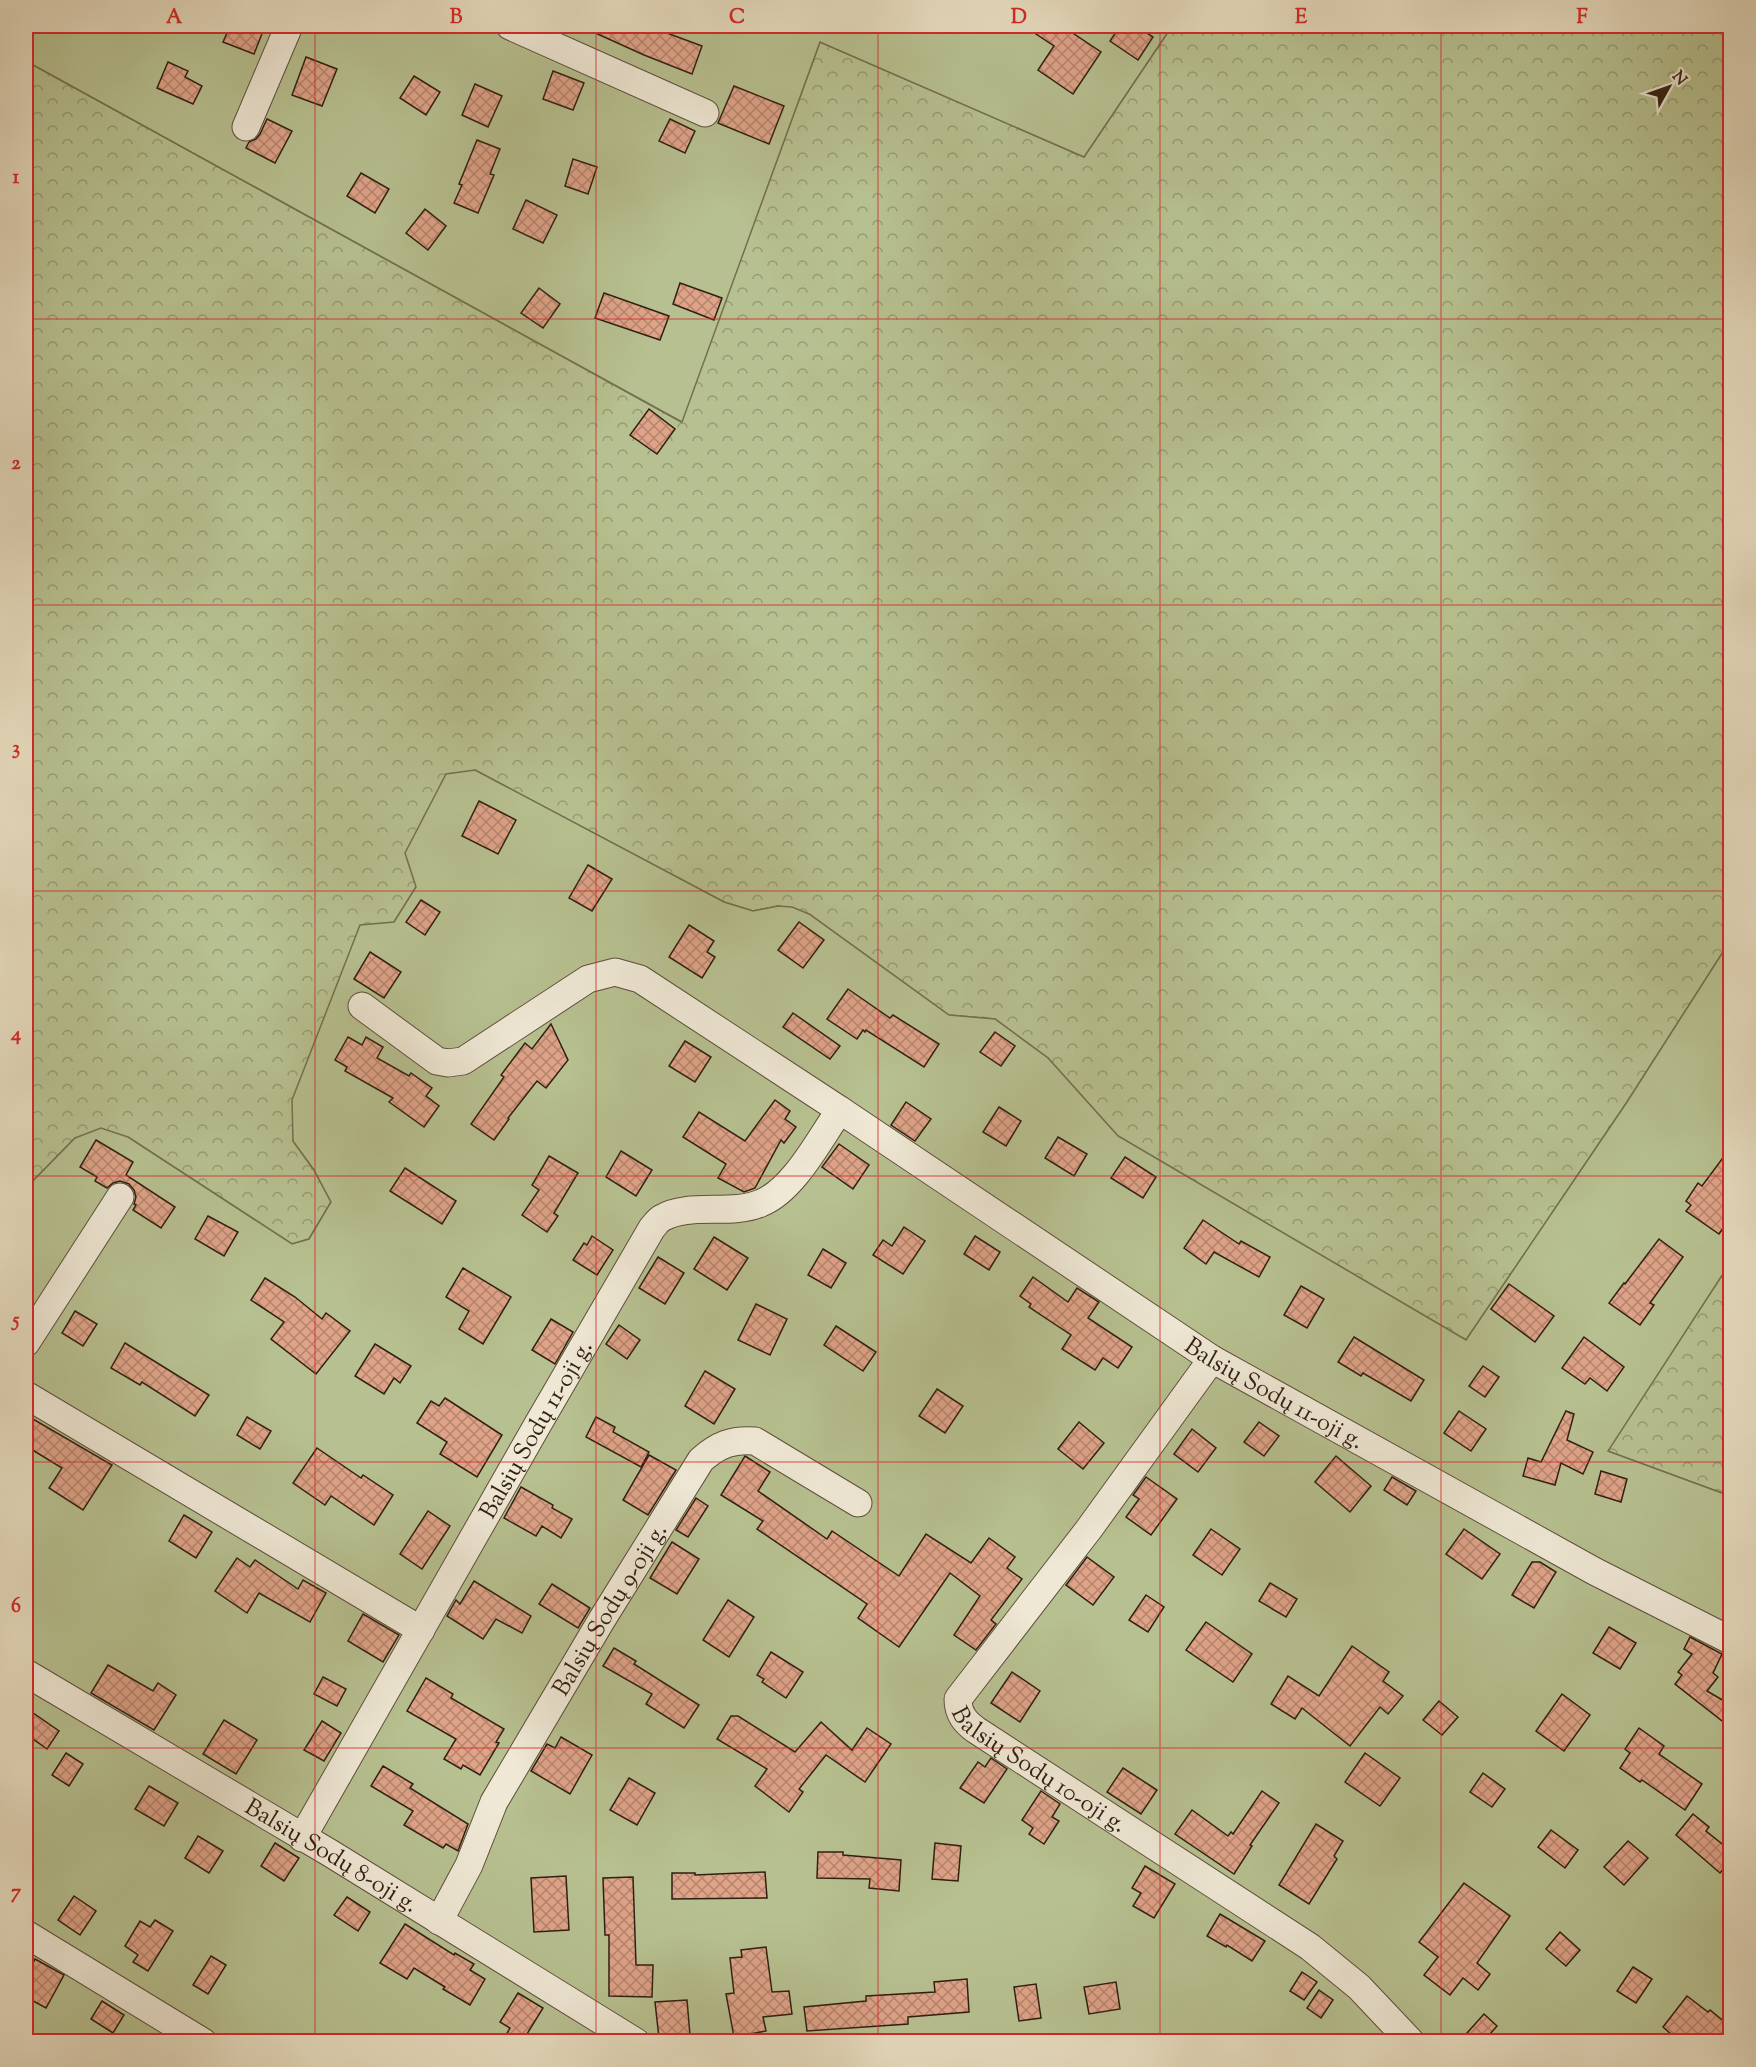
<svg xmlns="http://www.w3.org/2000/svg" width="1756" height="2067" font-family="'Sorts Mill Goudy',serif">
  <defs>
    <pattern id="forest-crowns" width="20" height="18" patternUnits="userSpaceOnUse" patternTransform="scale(1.5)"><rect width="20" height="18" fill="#b7c090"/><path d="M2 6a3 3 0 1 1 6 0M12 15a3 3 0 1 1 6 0" fill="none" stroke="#959b74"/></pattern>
    <pattern id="building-cross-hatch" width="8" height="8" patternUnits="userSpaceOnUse" patternTransform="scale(1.5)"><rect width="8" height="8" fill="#dfa388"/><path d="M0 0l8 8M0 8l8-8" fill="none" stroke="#b5846e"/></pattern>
  </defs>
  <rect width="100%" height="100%" fill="#e6dbbe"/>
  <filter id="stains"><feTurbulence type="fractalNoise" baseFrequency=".00333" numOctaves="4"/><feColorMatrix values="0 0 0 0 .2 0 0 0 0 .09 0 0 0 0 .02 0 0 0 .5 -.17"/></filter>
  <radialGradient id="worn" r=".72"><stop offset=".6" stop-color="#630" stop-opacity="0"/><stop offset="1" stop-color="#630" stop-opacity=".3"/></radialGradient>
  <!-- forest -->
  <g fill="url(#forest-crowns)" stroke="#747050" stroke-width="1.5">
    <polygon points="1172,26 1730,26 1730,941 1627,1102 1466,1340 1118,1136 1048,1058 995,1019 949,1015 809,914 778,906 753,911 724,902 475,770 416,887 394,922 293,1141 314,1170 331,1202 309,1239 292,1244 128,1137 75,1138 26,1188 26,61 681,422 820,42 1084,157"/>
    <polygon points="1730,1263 1730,1496 1607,1451"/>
  </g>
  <!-- garden -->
  <g fill="#b7c090" stroke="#747050" stroke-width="1.5">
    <polygon points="26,26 1172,26 1084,157 820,42 682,422 26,61"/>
    <polygon points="475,770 724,902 753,911 778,906 792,907 809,914 949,1015 995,1019 1048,1058 1118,1136 1466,1340 1627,1102 1730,941 1730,1263 1608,1451 1730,1496 1730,2041 26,2042 26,1188 75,1138 101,1128 128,1137 292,1244 309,1239 331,1202 314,1170 293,1141 292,1100 360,925 394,922 416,887 405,853 446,774"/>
  </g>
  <!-- building -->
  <g fill="url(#building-cross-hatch)" stroke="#311f11" stroke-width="1.5">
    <polygon points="230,26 265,26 254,54 223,42"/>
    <polygon points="580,26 648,26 702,46 692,74 644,55"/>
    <polygon points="1024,26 1062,26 1101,52 1073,94 1038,70 1054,46"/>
    <polygon points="1120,26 1136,26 1153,37 1138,60 1110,41"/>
    <polygon points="306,57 337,69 322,106 292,95"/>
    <polygon points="168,62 188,71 185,77 202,86 193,104 157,88"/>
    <polygon points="553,71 584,83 573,110 543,99"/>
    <polygon points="414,76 440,92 426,115 400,98"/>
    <polygon points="475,84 502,96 488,127 462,115"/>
    <polygon points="734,86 784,106 769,144 718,123"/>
    <polygon points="267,119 292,131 275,163 246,148 249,142 256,139 260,134"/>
    <polygon points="670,119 695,131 685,153 659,141"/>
    <polygon points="477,140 500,149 490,174 494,175 478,213 454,203 462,185 459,184"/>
    <polygon points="573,159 597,167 588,194 565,186"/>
    <polygon points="361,173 389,189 375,213 347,196"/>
    <polygon points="526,200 557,215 543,243 513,229"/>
    <polygon points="425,209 446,226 428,250 406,233"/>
    <polygon points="680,283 722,298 714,320 673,304"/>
    <polygon points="539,288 560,304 543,328 521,313"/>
    <polygon points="604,293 669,316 660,340 595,318"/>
    <polygon points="649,409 675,429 657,454 630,435"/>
    <polygon points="479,801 516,820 498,854 462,836"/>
    <polygon points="588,865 612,879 592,911 569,898"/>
    <polygon points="421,900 440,912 425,935 406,922"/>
    <polygon points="799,922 824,940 803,968 778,950"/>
    <polygon points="689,925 714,941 707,952 715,957 702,978 669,957"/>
    <polygon points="370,952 401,972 384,998 354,979"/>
    <polygon points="848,989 890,1018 893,1015 939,1044 924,1067 866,1030 865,1032 863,1030 857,1039 827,1019"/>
    <polygon points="793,1013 840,1046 830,1059 783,1027"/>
    <polygon points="551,1024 568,1060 546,1088 537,1081 508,1118 509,1119 494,1140 471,1124 504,1077 501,1075 525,1043 532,1049"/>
    <polygon points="995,1032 1015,1046 1001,1066 980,1052"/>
    <polygon points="348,1037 362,1045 366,1037 383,1047 377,1058 409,1076 411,1073 432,1088 426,1096 439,1106 424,1127 389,1102 393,1098 345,1071 347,1067 335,1060"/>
    <polygon points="685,1041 711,1057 695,1082 669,1066"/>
    <polygon points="775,1100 790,1111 785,1119 796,1127 784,1143 781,1140 755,1188 744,1192 718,1178 726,1164 683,1137 699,1112 745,1141"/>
    <polygon points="906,1102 931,1119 915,1141 891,1125"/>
    <polygon points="999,1107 1021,1121 1006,1146 983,1132"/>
    <polygon points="1058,1137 1087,1154 1074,1176 1045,1158"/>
    <polygon points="96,1140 133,1162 126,1175 175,1207 161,1228 133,1210 136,1205 134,1204 136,1197 134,1190 129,1184 120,1181 113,1183 107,1188 95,1181 97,1177 80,1167"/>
    <polygon points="839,1144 869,1165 853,1189 822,1167"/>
    <polygon points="1731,1147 1731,1217 1719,1234 1686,1211 1691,1205 1686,1201 1698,1183 1702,1186"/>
    <polygon points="621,1151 652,1170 636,1196 606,1177"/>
    <polygon points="549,1156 578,1173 554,1213 558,1216 547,1232 522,1215 539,1190 532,1185"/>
    <polygon points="1125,1157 1156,1177 1143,1198 1111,1178"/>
    <polygon points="405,1168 456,1201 442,1224 390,1191"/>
    <polygon points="208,1216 238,1232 224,1256 195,1239"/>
    <polygon points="1203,1220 1239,1244 1241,1241 1270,1257 1259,1277 1214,1252 1206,1264 1184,1248"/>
    <polygon points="904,1227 925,1241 903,1274 873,1255 883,1240 892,1246"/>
    <polygon points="592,1236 613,1250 597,1275 573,1260 584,1243 587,1245"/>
    <polygon points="975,1236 1000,1252 989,1270 964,1254"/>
    <polygon points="714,1237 748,1258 727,1290 694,1269"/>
    <polygon points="1659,1239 1683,1257 1650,1303 1654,1305 1640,1325 1609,1303 1624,1283 1625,1284"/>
    <polygon points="823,1249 846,1263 831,1288 808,1275"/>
    <polygon points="658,1257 684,1273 665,1304 639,1288"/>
    <polygon points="463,1268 511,1297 483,1344 459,1329 469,1311 446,1297"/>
    <polygon points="1033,1277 1068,1302 1077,1288 1099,1302 1088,1318 1132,1347 1118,1368 1103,1358 1095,1370 1062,1349 1071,1335 1029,1307 1031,1304 1020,1296"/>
    <polygon points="265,1278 295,1297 322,1319 326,1313 350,1331 316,1374 271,1339 284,1322 251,1300"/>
    <polygon points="1509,1284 1554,1316 1535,1342 1491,1309"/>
    <polygon points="1301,1286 1324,1299 1307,1328 1284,1315"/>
    <polygon points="756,1304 787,1319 770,1355 738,1340"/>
    <polygon points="75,1311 97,1324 83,1346 62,1333"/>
    <polygon points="551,1319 573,1332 555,1364 532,1350"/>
    <polygon points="619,1325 640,1340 627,1359 606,1344"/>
    <polygon points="836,1326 876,1352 863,1371 824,1345"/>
    <polygon points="1354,1337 1424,1380 1411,1401 1363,1373 1361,1376 1338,1362"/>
    <polygon points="1584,1337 1624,1367 1607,1391 1590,1378 1585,1384 1562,1368"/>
    <polygon points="125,1343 209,1395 195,1416 142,1382 140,1385 111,1368"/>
    <polygon points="375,1344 411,1366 400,1383 394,1378 384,1394 355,1376"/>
    <polygon points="1483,1366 1499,1377 1485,1397 1469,1386"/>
    <polygon points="705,1371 735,1389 714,1424 685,1406"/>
    <polygon points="937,1389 963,1406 945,1433 919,1416"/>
    <polygon points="445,1398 502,1435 477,1477 440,1454 447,1442 417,1423 431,1401 439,1406"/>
    <polygon points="1459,1411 1486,1429 1471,1451 1444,1433"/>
    <polygon points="1566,1411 1574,1414 1567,1440 1593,1452 1583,1474 1561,1463 1555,1485 1523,1476 1528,1458 1541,1462"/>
    <polygon points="26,1415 112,1465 83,1510 49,1488 62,1468 26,1446"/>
    <polygon points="247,1417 271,1431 260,1449 237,1435"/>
    <polygon points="596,1417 615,1427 613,1432 649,1452 641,1467 586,1437"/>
    <polygon points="1079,1422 1104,1443 1083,1469 1058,1449"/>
    <polygon points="1259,1422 1279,1436 1264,1456 1244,1442"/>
    <polygon points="1192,1429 1216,1448 1198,1472 1174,1454"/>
    <polygon points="317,1448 361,1478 363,1475 393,1495 374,1525 331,1496 325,1505 293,1483"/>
    <polygon points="649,1455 676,1470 648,1515 623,1500"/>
    <polygon points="745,1456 770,1472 758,1491 827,1539 832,1531 899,1576 926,1534 971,1563 989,1538 1015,1557 1007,1568 1022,1579 991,1620 996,1624 976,1650 954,1635 980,1596 950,1573 899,1647 858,1618 867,1604 757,1529 763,1521 721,1495"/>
    <polygon points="1336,1456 1371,1486 1350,1512 1315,1482"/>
    <polygon points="1601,1471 1627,1479 1621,1502 1595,1494"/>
    <polygon points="1146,1477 1177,1499 1151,1535 1126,1517 1139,1499 1133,1495"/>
    <polygon points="1392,1477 1416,1491 1407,1505 1384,1490"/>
    <polygon points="521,1487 553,1505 552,1508 572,1519 561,1538 542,1526 536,1536 504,1518"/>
    <polygon points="696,1498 708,1506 688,1537 676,1530"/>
    <polygon points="428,1511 450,1526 422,1569 400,1554"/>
    <polygon points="184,1515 212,1532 196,1558 169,1541"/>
    <polygon points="1211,1529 1240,1549 1222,1575 1193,1555"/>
    <polygon points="1464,1529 1500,1554 1482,1579 1446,1554"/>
    <polygon points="672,1542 699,1559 677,1594 650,1578"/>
    <polygon points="1087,1557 1114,1577 1093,1605 1066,1585"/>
    <polygon points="237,1558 250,1567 255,1560 298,1589 303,1580 326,1593 310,1622 259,1593 247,1613 215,1591"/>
    <polygon points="1532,1562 1540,1562 1556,1572 1534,1608 1512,1595"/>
    <polygon points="474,1581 531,1616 522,1633 496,1619 483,1639 447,1616 456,1600 460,1604"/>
    <polygon points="1270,1583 1297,1599 1286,1617 1259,1601"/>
    <polygon points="552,1584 590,1608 578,1628 539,1604"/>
    <polygon points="1146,1595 1164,1607 1148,1632 1129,1620"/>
    <polygon points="728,1600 754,1617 729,1657 703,1640"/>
    <polygon points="363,1614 399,1635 383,1662 348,1641"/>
    <polygon points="1206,1622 1252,1654 1233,1682 1186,1650"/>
    <polygon points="1609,1627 1636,1643 1620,1669 1593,1653"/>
    <polygon points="1690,1637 1722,1654 1713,1673 1718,1677 1707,1691 1731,1705 1731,1728 1675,1684 1682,1675 1678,1672 1692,1654 1684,1649"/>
    <polygon points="1352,1646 1389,1672 1383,1681 1403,1696 1388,1714 1380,1707 1350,1746 1302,1708 1295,1719 1271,1704 1288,1676 1319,1696"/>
    <polygon points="614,1648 636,1661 634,1664 699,1705 684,1728 646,1704 652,1694 603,1666"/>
    <polygon points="771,1652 803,1672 786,1698 762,1682 764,1679 757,1675"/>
    <polygon points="108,1665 153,1691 158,1683 176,1695 154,1730 91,1693"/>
    <polygon points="1012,1672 1040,1691 1020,1722 991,1703"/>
    <polygon points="323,1677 346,1689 337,1706 314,1694"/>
    <polygon points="426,1678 453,1694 451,1698 504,1729 496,1742 499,1743 480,1775 463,1765 461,1769 444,1759 456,1739 407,1711"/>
    <polygon points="1562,1694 1590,1715 1564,1751 1536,1731"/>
    <polygon points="1439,1701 1458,1717 1442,1735 1423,1720"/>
    <polygon points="26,1708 59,1731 47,1749 26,1734"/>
    <polygon points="731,1716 738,1716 795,1752 821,1722 852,1750 867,1728 891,1744 865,1782 826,1755 799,1789 803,1792 789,1812 755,1786 767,1769 717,1739"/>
    <polygon points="224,1720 257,1740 236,1774 203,1754"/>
    <polygon points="322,1721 341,1733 324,1761 304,1750"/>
    <polygon points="1639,1728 1664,1746 1659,1754 1702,1784 1685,1810 1642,1780 1640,1782 1620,1768 1630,1753 1625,1749"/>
    <polygon points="561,1737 592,1755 570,1794 531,1771 547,1744 555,1748"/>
    <polygon points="66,1753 83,1764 69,1786 52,1775"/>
    <polygon points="1365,1753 1400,1778 1380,1806 1345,1782"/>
    <polygon points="991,1758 1007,1769 984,1803 960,1788 978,1762 985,1767"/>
    <polygon points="383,1766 413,1784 410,1788 468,1824 458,1851 446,1844 443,1848 404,1825 413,1811 371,1786"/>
    <polygon points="1123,1768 1157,1790 1141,1814 1107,1792"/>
    <polygon points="1483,1773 1505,1789 1492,1807 1470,1792"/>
    <polygon points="629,1778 655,1793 637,1825 610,1810"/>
    <polygon points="149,1786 178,1803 164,1826 135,1809"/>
    <polygon points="1041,1791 1060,1804 1052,1817 1059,1821 1044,1844 1029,1834 1033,1828 1022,1820"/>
    <polygon points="1262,1791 1279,1803 1250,1845 1252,1846 1234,1874 1175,1834 1192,1810 1228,1836 1231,1832 1233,1834"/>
    <polygon points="1693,1814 1709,1827 1706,1831 1731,1851 1731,1860 1720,1873 1676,1835"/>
    <polygon points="1316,1824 1343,1841 1334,1856 1337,1859 1309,1904 1279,1885"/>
    <polygon points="1551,1830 1578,1850 1565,1868 1538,1847"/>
    <polygon points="198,1836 223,1851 209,1873 185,1858"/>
    <polygon points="1628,1841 1648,1858 1624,1885 1604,1867"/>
    <polygon points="275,1843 299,1858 284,1881 261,1866"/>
    <polygon points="935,1843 961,1846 958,1881 932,1879"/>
    <polygon points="818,1852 843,1852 843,1855 901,1860 899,1891 869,1888 870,1879 817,1878"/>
    <polygon points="1145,1866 1175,1884 1154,1918 1133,1906 1141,1893 1132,1888"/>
    <polygon points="765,1872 767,1898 672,1899 672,1873 695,1873 695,1875"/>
    <polygon points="566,1876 569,1930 534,1932 531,1878"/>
    <polygon points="633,1877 636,1965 653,1965 652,1997 609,1996 609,1935 605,1935 603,1878"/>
    <polygon points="1464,1883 1510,1916 1477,1963 1490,1974 1478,1990 1463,1978 1450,1995 1424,1975 1438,1957 1419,1942"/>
    <polygon points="74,1896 96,1911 80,1935 58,1920"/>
    <polygon points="347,1897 370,1912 358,1931 334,1915"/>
    <polygon points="1220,1914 1265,1941 1252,1961 1227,1945 1226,1947 1207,1936"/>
    <polygon points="155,1920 173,1931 148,1971 133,1962 138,1955 125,1946 140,1921 150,1927"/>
    <polygon points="405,1924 454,1955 455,1953 474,1964 470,1970 485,1979 470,2005 443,1989 445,1987 414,1968 407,1979 380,1963"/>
    <polygon points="1560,1932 1580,1950 1566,1966 1546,1949"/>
    <polygon points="766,1947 772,1992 789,1991 792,2014 763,2017 766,2031 734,2037 726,1994 734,1993 730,1958 742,1957 741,1950"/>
    <polygon points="211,1956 226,1965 208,1994 193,1985"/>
    <polygon points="35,1959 64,1975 46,2008 26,1997 26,1978"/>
    <polygon points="1633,1967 1652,1979 1636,2003 1617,1991"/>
    <polygon points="1302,1972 1317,1982 1304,2000 1290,1991"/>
    <polygon points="967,1979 969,2012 908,2017 908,2024 807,2031 804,2007 866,2001 866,1996 935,1992 934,1982"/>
    <polygon points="1116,1982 1120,2009 1089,2014 1084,1987"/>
    <polygon points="1036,1984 1041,2018 1019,2021 1014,1987"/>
    <polygon points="1319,1990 1333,2000 1321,2018 1307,2008"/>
    <polygon points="518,1993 543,2008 522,2042 502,2042 510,2028 500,2022"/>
    <polygon points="1687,1996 1708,2012 1710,2010 1731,2027 1731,2042 1680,2042 1663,2027"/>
    <polygon points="687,2000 690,2035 659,2038 655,2002"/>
    <polygon points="102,2001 124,2015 113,2033 91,2019"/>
    <polygon points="1484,2014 1497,2026 1483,2042 1476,2042 1467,2033"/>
  </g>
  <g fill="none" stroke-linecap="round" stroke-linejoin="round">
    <defs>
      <g id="minor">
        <polyline points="510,26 705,113"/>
        <polyline points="246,127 289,26"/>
        <polyline points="362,1006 437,1061 448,1063 463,1061 588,979 615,972 640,979 840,1110"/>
        <polyline points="26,1343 120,1197"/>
        <path id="s1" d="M1212 1359 1089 1529 958 1699C958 1714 965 1722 976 1730L1310 1947 1359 1987 1411 2042"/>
        <polyline points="26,1395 421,1630"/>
        <path id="s2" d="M26 1673 330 1853 636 2042"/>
        <path id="s3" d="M302 1838 538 1424 652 1228C655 1225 658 1220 662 1218 689 1202 731 1216 761 1203 794 1190 820 1138 840 1110L1212 1359 1594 1571 1730 1640"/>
        <path id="s4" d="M439 1921 469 1865 494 1802 601 1621 701 1460C718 1445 732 1439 755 1441L858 1503"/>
        <polyline points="26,1934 203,2042"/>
      </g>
    </defs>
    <!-- minor casing -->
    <use href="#minor" stroke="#5e4e3c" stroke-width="29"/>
    <!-- minor -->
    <use href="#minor" stroke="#efe8d5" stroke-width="27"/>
  </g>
  <!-- grid -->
  <path fill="none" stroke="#d62828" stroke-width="1.5" stroke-opacity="0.55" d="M315 26V2042M596 26V2042M878 26V2042M1160 26V2042M1441 26V2042M26 319H1730M26 605H1730M26 891H1730M26 1176H1730M26 1462H1730M26 1748H1730"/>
  <g text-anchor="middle" stroke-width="5" stroke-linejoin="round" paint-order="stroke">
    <!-- street labels -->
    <g font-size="24" fill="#311f11" stroke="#efe8d5">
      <text dy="8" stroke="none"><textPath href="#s3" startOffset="1461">Balsių Sodų 11-oji g.</textPath></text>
      <text dy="8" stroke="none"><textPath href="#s3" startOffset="471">Balsių Sodų 11-oji g.</textPath></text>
      <text dy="8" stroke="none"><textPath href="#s4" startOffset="356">Balsių Sodų 9-oji g.</textPath></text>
      <text dy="8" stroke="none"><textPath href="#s1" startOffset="536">Balsių Sodų 10-oji g.</textPath></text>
      <text dy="8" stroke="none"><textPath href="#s2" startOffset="356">Balsių Sodų 8-oji g.</textPath></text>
    </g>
  </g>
  <!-- margin -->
  <rect width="1756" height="2067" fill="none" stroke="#e6dbbe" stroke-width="66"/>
  <!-- north arrow -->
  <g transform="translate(1669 87) rotate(50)" stroke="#efe8d5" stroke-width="4.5" paint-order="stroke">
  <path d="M0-4.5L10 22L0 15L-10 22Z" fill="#311f11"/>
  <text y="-9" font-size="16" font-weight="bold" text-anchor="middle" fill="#311f11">N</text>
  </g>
  <rect x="33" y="33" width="1690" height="2001" fill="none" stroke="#d62828" stroke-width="2"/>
  <g font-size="20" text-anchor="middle" font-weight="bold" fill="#d62828">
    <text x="174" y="23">A</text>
    <text x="456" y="23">B</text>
    <text x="737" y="23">C</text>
    <text x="1019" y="23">D</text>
    <text x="1301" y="23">E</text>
    <text x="1582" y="23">F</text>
    <text x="16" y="183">1</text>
    <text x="16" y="469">2</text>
    <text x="16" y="754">3</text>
    <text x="16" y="1040">4</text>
    <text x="16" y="1326">5</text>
    <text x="16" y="1612">6</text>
    <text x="16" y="1898">7</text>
  </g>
  <rect width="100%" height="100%" filter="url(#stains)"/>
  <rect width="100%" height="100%" fill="url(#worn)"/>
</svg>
